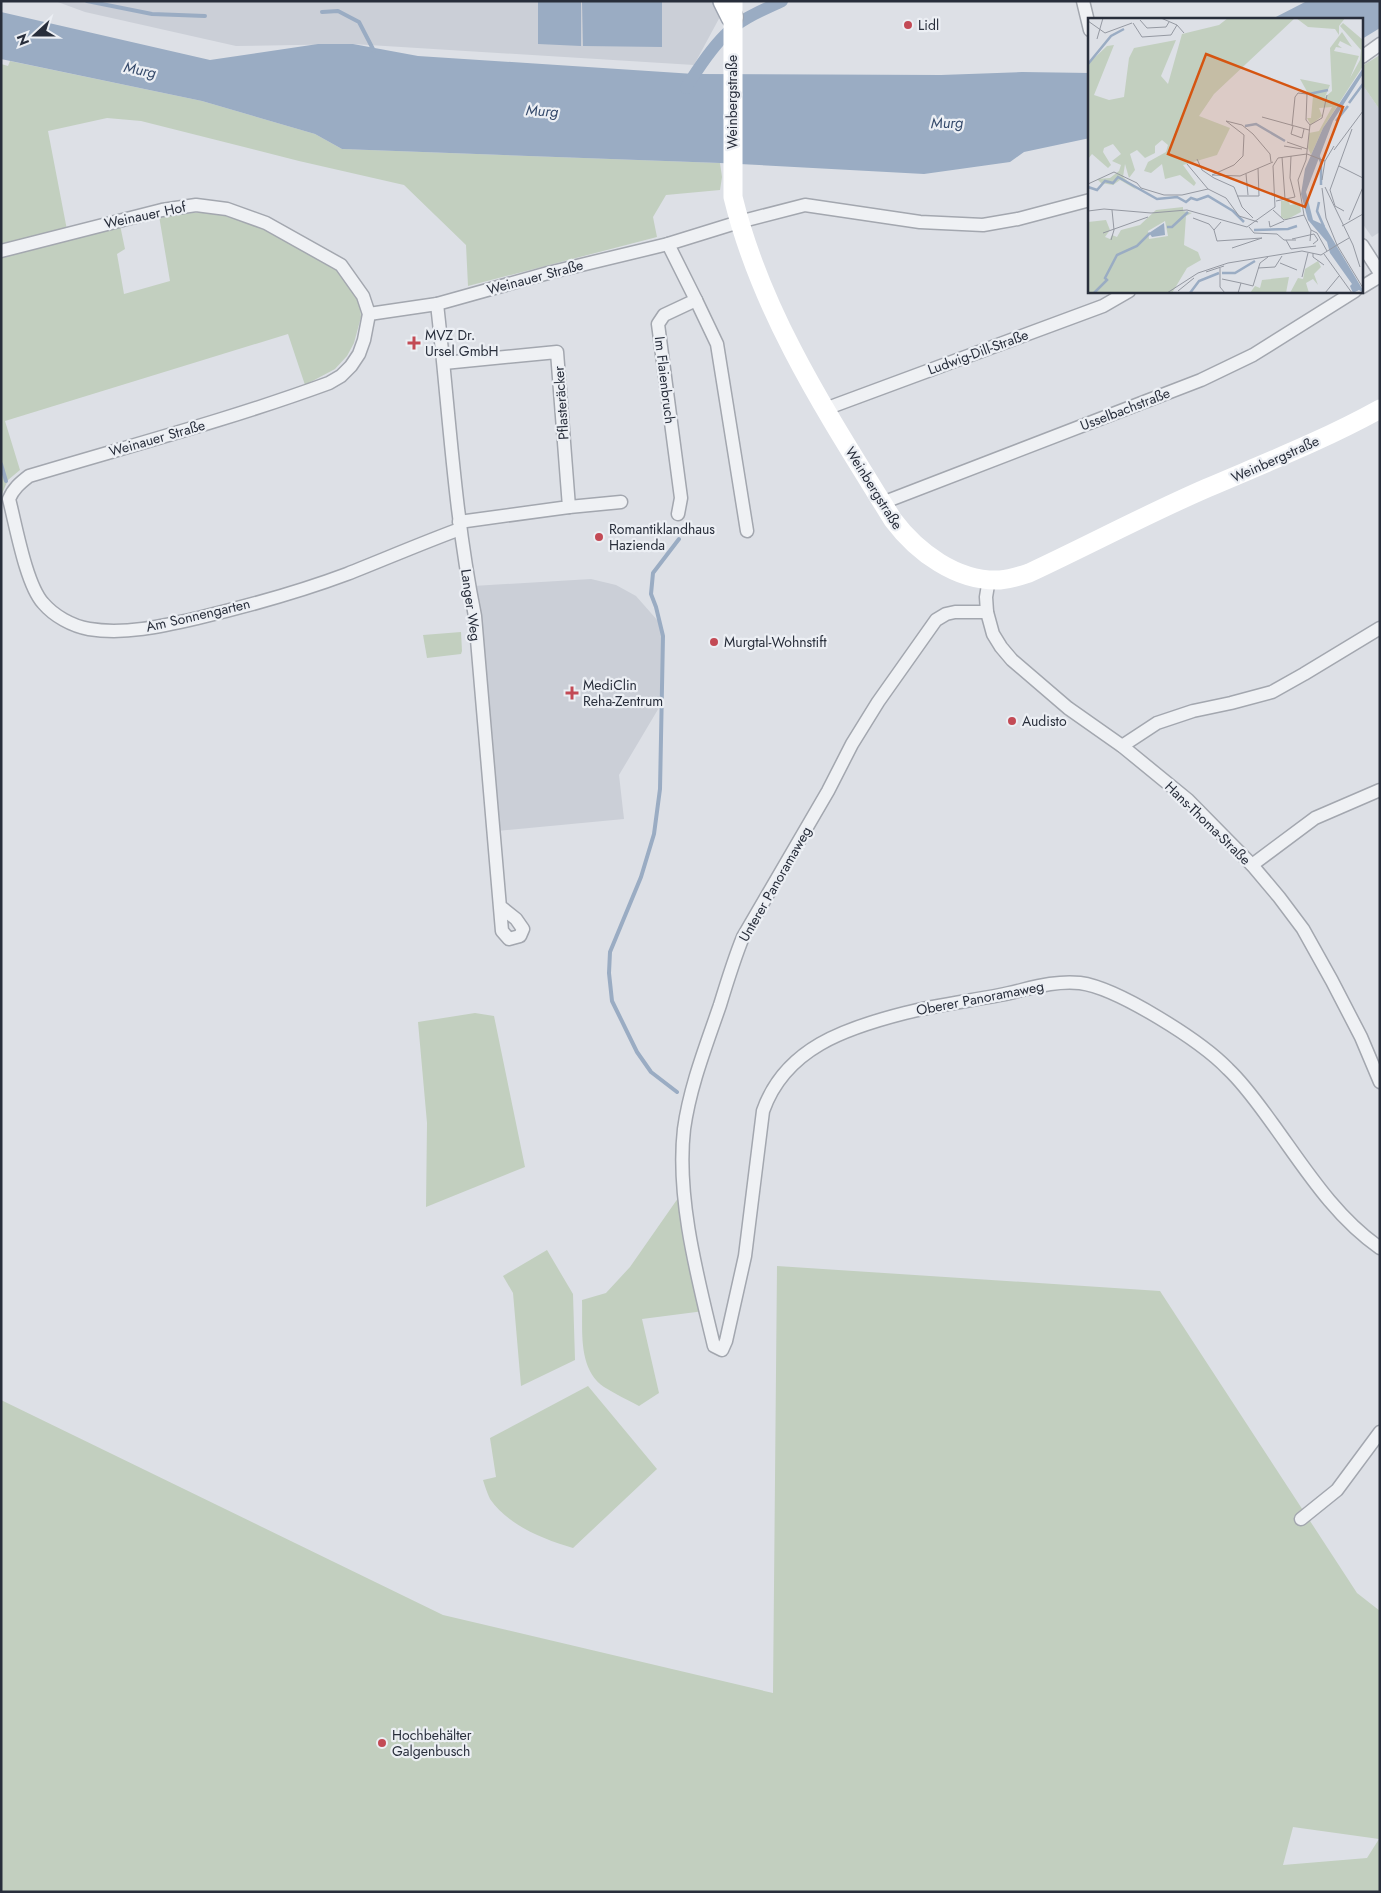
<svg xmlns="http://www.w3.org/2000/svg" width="1381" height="1893" font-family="Jost,sans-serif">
  <rect width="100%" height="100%" fill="#dde0e6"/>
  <!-- built -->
  <g fill="#cbcfd7">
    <polygon points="55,1 711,1 722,13 694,65 353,44 236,46 85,12"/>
    <polygon points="1362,84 1380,110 1380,232 1372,237 1362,223"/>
    <polygon points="591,579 616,585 636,596 658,621 662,638 660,706 619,775 624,819 497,831 473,586"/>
  </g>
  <!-- green -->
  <g fill="#c2cfbf" fill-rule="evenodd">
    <polygon points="1380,55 1380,110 1362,84 1362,66"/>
    <polygon points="10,61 202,101 315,134 342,149 720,163 722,177 720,190 666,195 653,217 657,237 468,286 466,245 404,185 299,161 141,121 107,118 48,131 67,230 1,245 1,64 8,66"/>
    <polygon points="204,212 231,215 273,232 334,265 360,302 361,317 354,343 347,356 335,369 305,385 288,334 5,421 20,470 8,480 1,496 1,257 120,225 125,249 117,254 124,294 170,281 159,216"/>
    <polygon points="461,632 462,651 461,654 427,658 423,635"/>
    <polygon points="475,1013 494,1016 525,1167 426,1207 427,1123 418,1022"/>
    <path d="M683 1191 704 1311 642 1319 659 1393 639 1406C628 1400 615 1394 604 1387 577 1368 583 1329 582 1300L606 1293 630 1267Z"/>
    <polygon points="547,1250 573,1294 575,1360 521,1386 513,1293 503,1276"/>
    <path d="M777 1266 1160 1291 1357 1593 1380 1611V1892H1V1400L443 1615 773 1693ZM1293 1827 1379 1839 1367 1858 1283 1865Z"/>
    <path d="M588 1386 657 1469 573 1548C543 1539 509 1526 490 1499 487 1493 485 1486 483 1480L496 1477 490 1438Z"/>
  </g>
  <!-- water -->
  <g fill="#9aacc3">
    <polygon points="538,1 581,1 581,46 538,44"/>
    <polygon points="582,1 662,1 662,47 583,46"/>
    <polygon points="1307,1 1380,1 1380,28 1362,39 1362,19 1272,19"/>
    <polygon points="1,12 210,60 318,44 353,44 418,56 694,74 941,75 1022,72 1090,73 1090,138 1024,152 1010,162 924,174 720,163 342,149 315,134 202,101 1,59"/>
  </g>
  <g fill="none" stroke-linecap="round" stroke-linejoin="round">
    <!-- stream -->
    <g stroke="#9aacc3" stroke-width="4">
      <polyline points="87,1 152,14 205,16"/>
      <polyline points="322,12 338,11 359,22 374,51"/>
      <polyline points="1,464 6,481"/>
      <polyline points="677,1092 651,1072 637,1052 612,1001 609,973 610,952 641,877 654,834 660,789 663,636 656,607 651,594 653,573 679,539"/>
    </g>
    <!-- canal -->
    <path stroke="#9aacc3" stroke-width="12" d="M686 88C697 70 710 50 725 35 740 19 763 10 782 1"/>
    <defs>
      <g id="street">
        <polyline points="1083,1 1090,30"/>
        <polyline points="1362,57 1380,44"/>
        <polyline points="668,244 696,300 664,315 658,324 681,498 678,514"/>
        <polyline points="1362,245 1380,273"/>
        <path d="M1 251 162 210 196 205 227 209 266 223 341 265 363 296 369 314 364 340 359 354 351 366 341 376 329 383C231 419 129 446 29 476 20 483 13 489 9 499 16 526 26 584 43 603 54 616 72 626 89 629 125 635 163 626 198 618 248 606 299 592 347 574 385 559 422 543 460 529"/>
        <polyline points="1362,287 1380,276"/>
        <polyline points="696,300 717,344 747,531"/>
        <path d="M437 304C449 408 454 513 475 616L502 931 509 939 520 936 523 929 516 919 501 907"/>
        <polyline points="369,314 437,304 548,273 668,244 739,222 805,205 920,222 983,225 1018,219 1090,200"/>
        <polyline points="444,363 557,352 569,507 459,522"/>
        <polyline points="825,409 1103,306 1129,291"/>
        <polyline points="882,503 1201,380 1253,355 1355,291"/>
        <polyline points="569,507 621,502"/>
        <polyline points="989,579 986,597 987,612 993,634 1001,647 1012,660 1068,708 1122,746 1188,800 1252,865 1279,897 1303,929 1332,981 1361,1037 1380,1082"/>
        <path d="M987 612H955L946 614 936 620 878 702 852 744 828 791 743 937C734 959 727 982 720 1005 706 1046 690 1086 684 1129 676 1198 698 1279 714 1346L722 1350 726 1341 745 1256 763 1111C785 1048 846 1028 905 1013 936 1005 969 1001 1000 995 1026 990 1052 980 1080 983 1118 988 1201 1041 1228 1069 1245 1085 1258 1104 1272 1123 1304 1167 1334 1216 1380 1248"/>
        <polyline points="1122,746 1157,723 1193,711 1231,703 1272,692 1304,674 1380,628"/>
        <polyline points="1252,865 1315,818 1380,790"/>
        <polyline points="1301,1519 1337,1490 1380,1432"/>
      </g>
      <polyline id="primary" points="724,1 732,17"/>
    </defs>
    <!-- street casing -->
    <use href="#street" stroke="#a3a7af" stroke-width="15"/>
    <!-- primary casing -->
    <use href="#primary" stroke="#9da4b0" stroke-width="24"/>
    <!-- street -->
    <use href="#street" stroke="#eff1f4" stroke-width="12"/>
    <!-- secondary -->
    <path stroke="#fff" stroke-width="19" d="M733 2V197C762 316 830 418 893 520 917 552 957 582 1000 580 1010 579 1020 576 1029 573 1089 545 1147 514 1207 488 1265 463 1324 440 1380 409"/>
    <!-- primary -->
    <use href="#primary" stroke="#fff" stroke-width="21"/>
  </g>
  <!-- markers -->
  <g fill="#c34a55" stroke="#eceff4" stroke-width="2">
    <circle cx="908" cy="25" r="5"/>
    <path d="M411.5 335.5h5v5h5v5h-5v5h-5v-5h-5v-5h5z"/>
    <circle cx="599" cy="537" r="5"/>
    <circle cx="714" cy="642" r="5"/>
    <path d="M569.5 685.5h5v5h5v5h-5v5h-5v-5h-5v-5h5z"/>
    <circle cx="1012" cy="721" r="5"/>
    <circle cx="382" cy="1743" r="5"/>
  </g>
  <g text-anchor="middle" stroke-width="4.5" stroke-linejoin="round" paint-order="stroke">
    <!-- poi labels -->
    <g font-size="14" fill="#282e3b" stroke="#eceff4" text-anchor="start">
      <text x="918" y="30">Lidl</text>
      <text x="425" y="340">MVZ Dr.<tspan x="425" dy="16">Ursel GmbH</tspan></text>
      <text x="609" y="534">Romantiklandhaus<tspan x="609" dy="16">Hazienda</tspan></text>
      <text x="724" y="647">Murgtal-Wohnstift</text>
      <text x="583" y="690">MediClin<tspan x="583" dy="16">Reha-Zentrum</tspan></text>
      <text x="1022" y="726">Audisto</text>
      <text x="392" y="1740">Hochbehälter<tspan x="392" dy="16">Galgenbusch</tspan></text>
    </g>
    <!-- street labels -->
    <g font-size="14" fill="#282e3b" stroke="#eceff4">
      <text transform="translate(732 102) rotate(-90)" y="5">Weinbergstraße</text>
      <text transform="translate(145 215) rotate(-12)" y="5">Weinauer Hof</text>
      <text transform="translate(535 277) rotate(-15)" y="5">Weinauer Straße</text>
      <text transform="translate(978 352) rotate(-20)" y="5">Ludwig-Dill-Straße</text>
      <text transform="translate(665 380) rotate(83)" y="5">Im Flaienbruch</text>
      <text transform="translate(561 403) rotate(-94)" y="5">Pflasteräcker</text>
      <text transform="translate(1125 409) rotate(-21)" y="5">Usselbachstraße</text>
      <text transform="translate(157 438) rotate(-16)" y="5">Weinauer Straße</text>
      <text transform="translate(1275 459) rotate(-24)" y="5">Weinbergstraße</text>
      <text transform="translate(874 488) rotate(58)" y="5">Weinbergstraße</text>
      <text transform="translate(471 605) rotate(82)" y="5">Langer Weg</text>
      <text transform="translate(198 615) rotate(-13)" y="5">Am Sonnengarten</text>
      <text transform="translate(1208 823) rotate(44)" y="5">Hans-Thoma-Straße</text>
      <text transform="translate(775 884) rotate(-60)" y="5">Unterer Panoramaweg</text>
      <text transform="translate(980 998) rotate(-11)" y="5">Oberer Panoramaweg</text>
    </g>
    <!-- water labels -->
    <g font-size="15" font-style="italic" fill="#354a6b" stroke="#eceff4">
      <text transform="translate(140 70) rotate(11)" y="5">Murg</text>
      <text transform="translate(542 111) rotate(3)" y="5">Murg</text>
      <text transform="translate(947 123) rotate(-1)" y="5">Murg</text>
    </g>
  </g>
  <!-- overview -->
  <g transform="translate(1088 18)">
    <rect width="275" height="275" fill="#dde0e6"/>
    <path d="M140 0H207L126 76 111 98 142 110 129 137 95 147 108 165 106 168 92 157 77 161 74 146 63 155 56 153 60 144 78 134 80 127 74 122 67 128V135L57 140 49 132 42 136 47 152 41 160 37 146 35 159 49 172 32 162 25 167 13 165 9 161 22 160 31 153 33 147 24 143 33 136 25 126 16 130 15 134 23 147 20 150 4 136 0 141V46L19 28 26 27 6 77 21 82 36 79 41 40 46 30 88 22 73 58 80 66 94 16 131 7ZM208 0H257L251 8V17L247 11 220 9ZM255 5 275 22V48L235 110 223 137 220 130 221 115 231 113 244 89 231 90 234 98 223 107 219 100H223L225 78 221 77 212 61 242 67 237 79 244 73 242 30 254 14 264 29 252 23 250 27 254 30 248 29 246 33 271 38 262 60 272 42 273 32 252 8ZM200 182 202 187 212 185 213 194 198 202 193 199V183ZM95 189V193L104 195 98 198 96 227 110 234 113 242 99 250 84 275H0V204L18 202 22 212 17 219 22 221 24 217 29 219 33 212 52 207 68 192ZM77 203 80 218 61 221 60 213ZM230 243 233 249 226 256 230 267 225 261 218 265 221 275H202L210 260 215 261 217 251ZM201 259 198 275H162L167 268 172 270 174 262Z" fill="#c2cfbf" fill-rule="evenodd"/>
    <path d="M275 50V56L245 103 218 174 225 202 236 207 275 272V275L271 272 265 275 262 268 264 266 242 235 239 224 220 202 213 176 217 151 235 110ZM76 205 77 217 64 219 61 215Z" fill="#9aacc3"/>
    <path fill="none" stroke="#9aacc3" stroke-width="2.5" d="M0 46 23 18 36 11M221 76 240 72M261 85 275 66M248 103 260 88M157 108 168 106 197 123M229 135 233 144V167M0 169 9 172 17 163 25 165 30 159 69 181 89 179 98 184 103 180 109 182 120 178 145 193 156 204M231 184 229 193 236 209M79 209H84L100 194M166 212 200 211 209 208M134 255H147L167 243M6 275 19 262 17 260 29 237 49 228 62 215M102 275 111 263 131 255"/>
    <path fill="none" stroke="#9599a2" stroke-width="1" d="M73 0 89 7 96 15M52 2 59 10 78 9 81 4M0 3 17 15 44 5M45 5 54 19 83 17 89 7M9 21 15 0M174 99 221 112M138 103 154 107 165 116 182 136 183 144M222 107 234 100 239 77M204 108 207 79 210 75 219 76 218 102 222 107 218 142 210 162 216 197M205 108 203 116 214 120 216 111M199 124 219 131M196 128 214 131M246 132 275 93M194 139 197 181M109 141 114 152 126 160 146 169 154 189 165 200M237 143 246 128M99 146 120 171M251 148 275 160M158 156 160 177M124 157 146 147 155 138 156 117 138 103M124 157 152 158 185 144M0 166 26 154 49 165 53 170 76 177H94L120 171 138 180 151 198 170 204M237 169 265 227 272 249M234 170 238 200 249 227 261 220M242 172 264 111M242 172 247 188 256 193M149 178H171L170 150M188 183 207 179 202 160 203 138M185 192 196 202 216 197M0 193 16 191 63 195 99 192 159 209 187 189 185 148 190 140 219 136 237 143 234 162M216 197 223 212 222 223M105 200 121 206 126 212M261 202 275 169M181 203 182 209 196 203M133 204 126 212 129 223 174 220M254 208 275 196M161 209 166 215 189 216 196 222H208M223 212 229 215 239 233M15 215 60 199M204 221 226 216 230 222 225 226M23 222 26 212 24 192M198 222 203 231 228 228M144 230 174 220M225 235V239L236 247M236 236 264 275M192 245 209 252M132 250V269L137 275M170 250 187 249 194 238M118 254 136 248M214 259 220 235M134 261 153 265 150 275M153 265 165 268 172 245 180 239M90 273 106 260M79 275 110 255 140 245 214 233 233 237 249 227 275 270M237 275 251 258"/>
    <path fill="#d55511" fill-opacity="0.15" stroke="#d55511" stroke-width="2.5" d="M118 36 255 89 217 189 80 136Z"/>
    <rect width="275" height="275" fill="none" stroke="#282e3b" stroke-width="2.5"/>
  </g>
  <!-- border -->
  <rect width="1381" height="1893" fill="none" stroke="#282e3b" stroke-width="5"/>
  <!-- north arrow -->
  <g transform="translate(35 35) rotate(249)" stroke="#eceff4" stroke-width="4" paint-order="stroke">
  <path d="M0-4L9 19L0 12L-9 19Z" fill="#282e3b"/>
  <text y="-8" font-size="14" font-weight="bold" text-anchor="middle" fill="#282e3b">N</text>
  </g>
</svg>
